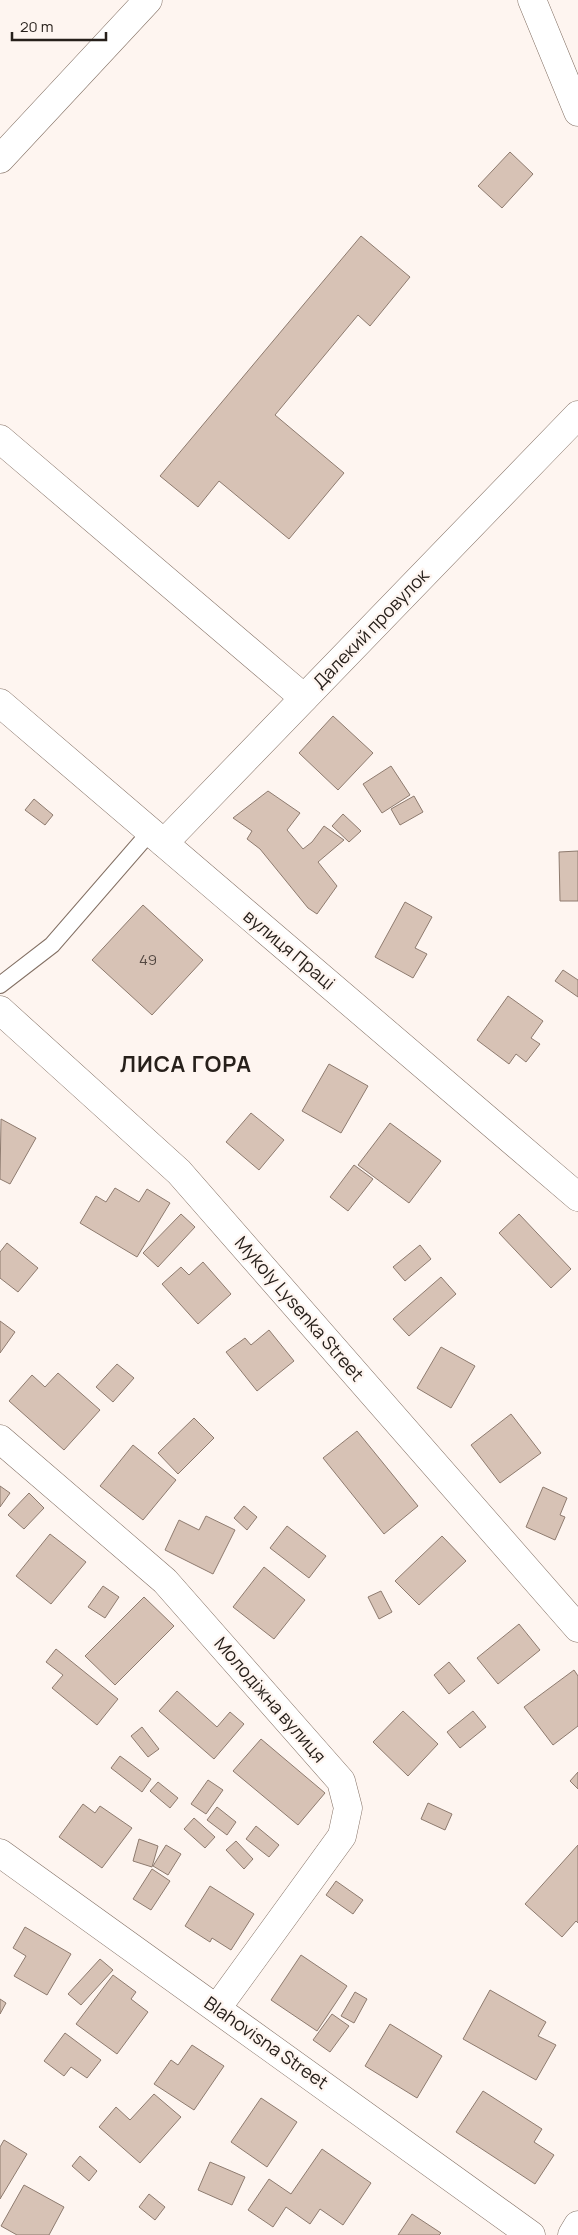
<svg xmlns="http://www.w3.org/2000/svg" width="578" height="2235" font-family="Manrope,sans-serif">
  <rect width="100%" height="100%" fill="#fef5f0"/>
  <!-- building -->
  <g fill="#d7c2b5" stroke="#8e7b6f">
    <polygon points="510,152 533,174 502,208 478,186"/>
    <polygon points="361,236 410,277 370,326 358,315 275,415 344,473 289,539 219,481 198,507 160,476"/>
    <polygon points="333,716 373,753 338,790 299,753"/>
    <polygon points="391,766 410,795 382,813 363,784"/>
    <polygon points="268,791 300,813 287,830 303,849 312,842 324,826 344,840 318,862 337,886 317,914 308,908 260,849 247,839 252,831 233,818"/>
    <polygon points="414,796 423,812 400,825 391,809"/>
    <polygon points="34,799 53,815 45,825 25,810"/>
    <polygon points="343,814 361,831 349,842 332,826"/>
    <polygon points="578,851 578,901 560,901 559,852"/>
    <polygon points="405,902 432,917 415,948 427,954 413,978 375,957"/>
    <polygon points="143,905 203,960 152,1015 92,960"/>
    <polygon points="563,970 578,980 578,997 555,981"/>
    <polygon points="508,996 543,1021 531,1038 540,1044 526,1062 516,1054 509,1064 477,1040"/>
    <polygon points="329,1064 368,1086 341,1133 302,1111"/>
    <polygon points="251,1113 284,1140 259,1170 226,1142"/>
    <polygon points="1,1119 36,1138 10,1184 0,1179"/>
    <polygon points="390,1123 441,1161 409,1203 358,1165"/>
    <polygon points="354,1165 373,1179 348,1211 330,1197"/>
    <polygon points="115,1188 139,1202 147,1189 170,1203 137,1257 80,1223 96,1196 106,1202"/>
    <polygon points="181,1214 195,1227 158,1267 143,1253"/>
    <polygon points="519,1214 571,1269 551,1288 499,1233"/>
    <polygon points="7,1243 38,1268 18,1292 0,1278 0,1252"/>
    <polygon points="420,1245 431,1259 405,1281 393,1267"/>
    <polygon points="203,1262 231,1294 198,1324 162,1284 181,1267 189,1275"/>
    <polygon points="441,1277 456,1294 409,1336 393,1319"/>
    <polygon points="0,1321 15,1332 0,1353"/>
    <polygon points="269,1330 294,1361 257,1391 226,1352 245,1338 251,1345"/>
    <polygon points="441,1347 475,1366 451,1408 417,1388"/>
    <polygon points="117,1364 134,1378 113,1402 96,1387"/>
    <polygon points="58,1373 100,1410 64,1450 9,1401 32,1375 45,1387"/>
    <polygon points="511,1414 541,1453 500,1483 471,1445"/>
    <polygon points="194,1418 214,1438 178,1474 158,1453"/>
    <polygon points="357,1431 418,1506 384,1534 323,1458"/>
    <polygon points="133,1445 176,1480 143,1520 100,1486"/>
    <polygon points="0,1486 10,1493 0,1507"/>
    <polygon points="543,1487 567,1498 560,1515 565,1517 555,1540 526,1527"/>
    <polygon points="29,1493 44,1508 24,1529 8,1515"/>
    <polygon points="244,1506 257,1517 247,1530 234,1518"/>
    <polygon points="206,1516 235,1530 213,1574 165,1550 179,1520 199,1530"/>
    <polygon points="287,1526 326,1556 309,1578 270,1548"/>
    <polygon points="50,1534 86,1562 51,1604 16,1576"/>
    <polygon points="442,1536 466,1561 419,1605 395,1581"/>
    <polygon points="264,1567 305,1600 274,1639 233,1607"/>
    <polygon points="103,1586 119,1597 105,1618 88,1607"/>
    <polygon points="381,1591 392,1612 379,1619 368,1597"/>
    <polygon points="144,1597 174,1626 115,1685 85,1656"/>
    <polygon points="519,1624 540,1650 498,1684 477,1658"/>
    <polygon points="56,1649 118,1699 97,1725 52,1688 63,1675 46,1662"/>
    <polygon points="449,1662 465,1681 449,1694 434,1675"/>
    <polygon points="574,1670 578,1676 578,1726 553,1745 524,1707"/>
    <polygon points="177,1691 217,1727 230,1712 244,1724 214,1759 159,1711"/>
    <polygon points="403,1711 438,1744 408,1776 373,1742"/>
    <polygon points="473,1711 486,1727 460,1748 447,1732"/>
    <polygon points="142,1727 159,1749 148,1757 131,1736"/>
    <polygon points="261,1739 325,1793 298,1825 233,1771"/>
    <polygon points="120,1756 151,1779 142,1792 111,1768"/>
    <polygon points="578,1772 578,1789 570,1781"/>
    <polygon points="208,1780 223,1790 206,1814 191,1804"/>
    <polygon points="158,1782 178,1798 170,1808 150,1791"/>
    <polygon points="428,1803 452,1814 445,1830 421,1819"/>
    <polygon points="83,1804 95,1813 100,1806 132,1828 102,1868 59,1837"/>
    <polygon points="217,1807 236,1822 227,1835 207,1820"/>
    <polygon points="194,1818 215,1837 205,1848 184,1829"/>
    <polygon points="256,1826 279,1845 269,1857 246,1839"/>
    <polygon points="139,1839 158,1846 152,1867 133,1861"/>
    <polygon points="236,1841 253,1859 244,1869 226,1850"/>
    <polygon points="166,1845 181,1854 168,1875 153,1866"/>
    <polygon points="578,1845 578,1923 576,1921 562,1937 525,1904"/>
    <polygon points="152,1869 170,1881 151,1910 133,1899"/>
    <polygon points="336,1881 363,1900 353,1914 326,1895"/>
    <polygon points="210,1886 254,1914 231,1950 212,1938 210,1942 185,1926"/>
    <polygon points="25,1927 71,1954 47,1995 14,1976 26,1956 13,1948"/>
    <polygon points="301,1955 347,1986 317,2031 271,2000"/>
    <polygon points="100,1959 113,1970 81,2005 68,1994"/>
    <polygon points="113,1975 136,1992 131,1999 148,2012 117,2054 76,2024"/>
    <polygon points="490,1990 546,2022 538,2036 556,2045 536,2080 463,2039"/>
    <polygon points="355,1992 367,1999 354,2023 341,2016"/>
    <polygon points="0,1999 6,2003 0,2014"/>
    <polygon points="332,2014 349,2026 330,2052 313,2040"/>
    <polygon points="390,2024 442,2056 417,2098 365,2066"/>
    <polygon points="65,2033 101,2060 87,2078 71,2067 64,2076 44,2061"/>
    <polygon points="192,2045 224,2066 194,2110 154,2084 171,2060 178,2065"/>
    <polygon points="483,2091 542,2129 534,2142 554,2155 535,2184 456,2132"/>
    <polygon points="154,2094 181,2117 140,2163 99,2127 116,2107 130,2120"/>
    <polygon points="261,2098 297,2122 267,2167 231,2142"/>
    <polygon points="4,2140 27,2154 0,2199 0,2147"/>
    <polygon points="322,2149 371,2183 343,2225 320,2209 310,2224 286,2207 273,2227 248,2210 269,2179 291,2194"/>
    <polygon points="80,2156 97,2171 89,2181 72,2166"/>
    <polygon points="210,2162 245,2177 232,2205 198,2190"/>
    <polygon points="24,2185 64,2207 49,2235 17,2235 1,2226"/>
    <polygon points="149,2194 165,2207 155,2220 139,2207"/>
    <polygon points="412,2214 441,2233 439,2235 398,2235"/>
  </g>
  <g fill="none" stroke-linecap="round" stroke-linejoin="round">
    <defs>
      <polyline id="lane" points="0,985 52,945 150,832"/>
      <g id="street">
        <polyline points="532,0 578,112"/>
        <polyline points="0,159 148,0"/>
        <polyline points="0,439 304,698"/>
        <polyline points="164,843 578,415"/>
        <polyline points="0,1010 179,1172 578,1628"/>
        <polyline points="0,1439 165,1581 341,1781 348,1808 342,1836 217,2008"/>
        <polyline points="0,1853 531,2235"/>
        <polyline points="572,2235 578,2225"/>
      </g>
      <polyline id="secondary" points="0,703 578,1197"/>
    </defs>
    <!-- lane casing -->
    <use href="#lane" stroke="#837064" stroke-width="18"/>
    <!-- street casing -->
    <use href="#street" stroke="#837064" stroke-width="29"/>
    <!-- secondary casing -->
    <use href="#secondary" stroke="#837064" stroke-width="29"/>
    <!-- lane -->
    <use href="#lane" stroke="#fff" stroke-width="16"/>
    <!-- street -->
    <use href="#street" stroke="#fff" stroke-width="28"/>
    <!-- secondary -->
    <use href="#secondary" stroke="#fff" stroke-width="28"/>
  </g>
  <g text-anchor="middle" stroke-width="4.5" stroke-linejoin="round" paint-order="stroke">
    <!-- number labels -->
    <g font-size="15" fill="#534842">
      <text x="148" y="965">49</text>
    </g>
    <!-- street labels -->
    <g font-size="18" fill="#27201b" stroke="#fef5f0">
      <text transform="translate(371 629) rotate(-46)" y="6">Далекий провулок</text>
      <text transform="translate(289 950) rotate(40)" y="6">вулиця Праці</text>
      <text transform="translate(299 1309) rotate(49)" y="6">Mykoly Lysenka Street</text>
      <text transform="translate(270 1700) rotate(49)" y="6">Молодіжна вулиця</text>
      <text transform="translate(266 2043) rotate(35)" y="6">Blahovisna Street</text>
    </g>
    <!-- district labels -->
    <g font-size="22" font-weight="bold" letter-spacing="1" fill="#27201b" stroke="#fef5f0">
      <text x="186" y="1072">ЛИСА ГОРА</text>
    </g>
  </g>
  <!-- scale -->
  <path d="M12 32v8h94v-8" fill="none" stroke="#27201b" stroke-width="2.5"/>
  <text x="20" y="32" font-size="15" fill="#27201b" stroke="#fef5f0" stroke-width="4" paint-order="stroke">20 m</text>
</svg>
